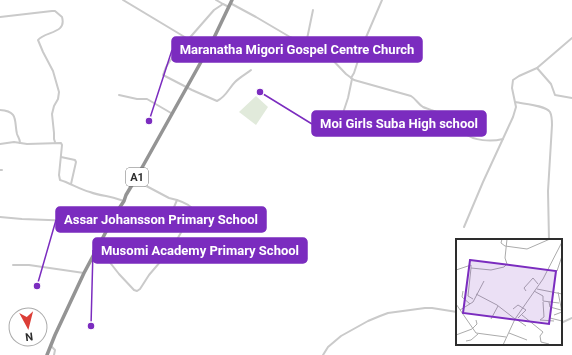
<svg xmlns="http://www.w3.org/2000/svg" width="572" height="355" font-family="Roboto,sans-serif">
  <rect width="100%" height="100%" fill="#fff"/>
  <!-- green -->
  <polygon fill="#e1eadb" points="256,96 268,107 256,125 239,112"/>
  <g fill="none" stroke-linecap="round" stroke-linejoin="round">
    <!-- street -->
    <g stroke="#cacaca" stroke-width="2">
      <polyline points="123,0 188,39"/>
      <polyline points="216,0 223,4"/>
      <path d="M230 3 256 17 290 37 325 52 346 74 354 80 411 96C416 99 418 104 423 107 425 108 429 109 431 110 438 112 445 116 451 120 456 124 460 128 464 133 474 141 491 142 503 139"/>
      <path d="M229 7 223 4 214 10 172 58 166 67 163 75 192 90 217 101C226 97 229 88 235 82 240 77 246 74 251 70"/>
      <path d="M0 17 52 11H55L62 17C67 34 45 31 38 40L43 52 53 71 59 92 58 99 54 106 52 114 54 133V139L55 142"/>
      <polyline points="303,43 307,39 313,10"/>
      <polyline points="537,68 551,84 555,95 572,98"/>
      <polyline points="351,78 354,73 364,42 382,0"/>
      <polyline points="119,95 137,99 147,99 171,113"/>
      <path d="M515 102C524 104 545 105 550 112 552 116 552 121 552 125L548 191 549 240"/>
      <path d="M0 110C19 111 14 122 17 134 18 137 20 139 20 143"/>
      <polyline points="340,122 348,98 352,79"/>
      <path d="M0 144 14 142 27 144 61 143 62 145 59 175 60 180C70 183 79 189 90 192 95 194 100 195 106 196 112 197 118 199 124 201"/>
      <polyline points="61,157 75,160 76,162 71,184"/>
      <polyline points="0,170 2,170"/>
      <polyline points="135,180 169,198 177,200 172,212 170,215"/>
      <polyline points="0,217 22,219 75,221 98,218 111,222"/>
      <polyline points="464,227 483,182 513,117 516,107 512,88 513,80 519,76 537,68 572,38"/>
      <path d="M97 249 108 260 119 274 134 290 137 291 140 289 149 275 172 248 193 212V210C191 205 183 202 177 200"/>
      <polyline points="13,265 29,265 84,273"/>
      <polyline points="561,323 572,318"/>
      <polyline points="51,346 55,350 54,355"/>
      <polyline points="323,355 328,347 341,336 368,321 380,316 388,313 425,308 432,308 457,312"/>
    </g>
    <!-- highway -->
    <polyline stroke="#949494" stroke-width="3.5" points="47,355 55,335 84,273 116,213 124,201 126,195 135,180 144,164 211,44 232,0"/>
  </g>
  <g text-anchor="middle" stroke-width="4" stroke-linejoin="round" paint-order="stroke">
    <!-- shield labels -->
    <rect fill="#fff" stroke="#6c6c6c" stroke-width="1" x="126" y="168" width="22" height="18" rx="3"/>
    <g font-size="11" font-weight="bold" fill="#2d2d2d">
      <text x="137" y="181">A1</text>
    </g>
  </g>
  <!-- overview -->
  <g transform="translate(456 239)">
    <rect width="106" height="106" fill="#fff"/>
    <path fill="none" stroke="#ababab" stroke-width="1" d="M46 0 45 4 49 7 71 10 94 0M15 29 12 57 17 60M0 31 15 26V29L35 31 48 28 51 25 49 19 51 0M101 32 106 17M81 50 106 55M7 52 6 58 14 65M70 52 68 49 77 39 82 45M78 52 87 57V62L103 64M20 55 41 66 59 80M87 63 88 78 84 81 98 82M93 63 94 68 105 71M0 65 20 94 50 98M57 70 62 66 70 71 62 79M4 71 17 63 28 42M66 76 87 93 84 97 85 103 93 105M98 76 106 73 102 53M94 79 106 82M35 80 42 67M60 80 70 87M53 94 71 101M0 96 16 90 21 85 20 81M10 102 15 101 22 95M47 106 59 80 87 40 106 3"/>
    <path fill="#7b2cbf" fill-opacity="0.15" stroke="#7b2cbf" stroke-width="2" d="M14 21 100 32 93 85 7 74Z"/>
    <rect width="106" height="106" fill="none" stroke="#2d2d2d" stroke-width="2"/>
  </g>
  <!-- callouts -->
  <path fill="none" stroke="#7b2cbf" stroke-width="1.5" d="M149 121L172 50M260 92L312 124M37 286L56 220M91 326L93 250"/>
  <g fill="#7b2cbf" stroke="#fff" stroke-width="1.5">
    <circle cx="149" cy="121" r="4"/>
    <circle cx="260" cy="92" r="4"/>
    <circle cx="37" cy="286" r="4"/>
    <circle cx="91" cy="326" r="4"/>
  </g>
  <g fill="#7b2cbf" stroke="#7b2cbf" stroke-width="1.5">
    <rect x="172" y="37" width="250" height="25" rx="4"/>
    <rect x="312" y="111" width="174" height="25" rx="4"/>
    <rect x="56" y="207" width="210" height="25" rx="4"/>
    <rect x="93" y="238" width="214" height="25" rx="4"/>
  </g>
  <g font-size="13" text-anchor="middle" font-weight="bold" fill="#fff">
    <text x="297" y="54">Maranatha Migori Gospel Centre Church</text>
    <text x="399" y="128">Moi Girls Suba High school</text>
    <text x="161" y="224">Assar Johansson Primary School</text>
    <text x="200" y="255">Musomi Academy Primary School</text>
  </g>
  <!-- north arrow -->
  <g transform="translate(28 327) rotate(173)"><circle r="19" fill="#ffffff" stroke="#ababab"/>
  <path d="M0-3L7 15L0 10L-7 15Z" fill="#dc3e37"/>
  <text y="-6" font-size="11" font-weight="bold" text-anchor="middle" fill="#2d2d2d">N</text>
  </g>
</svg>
